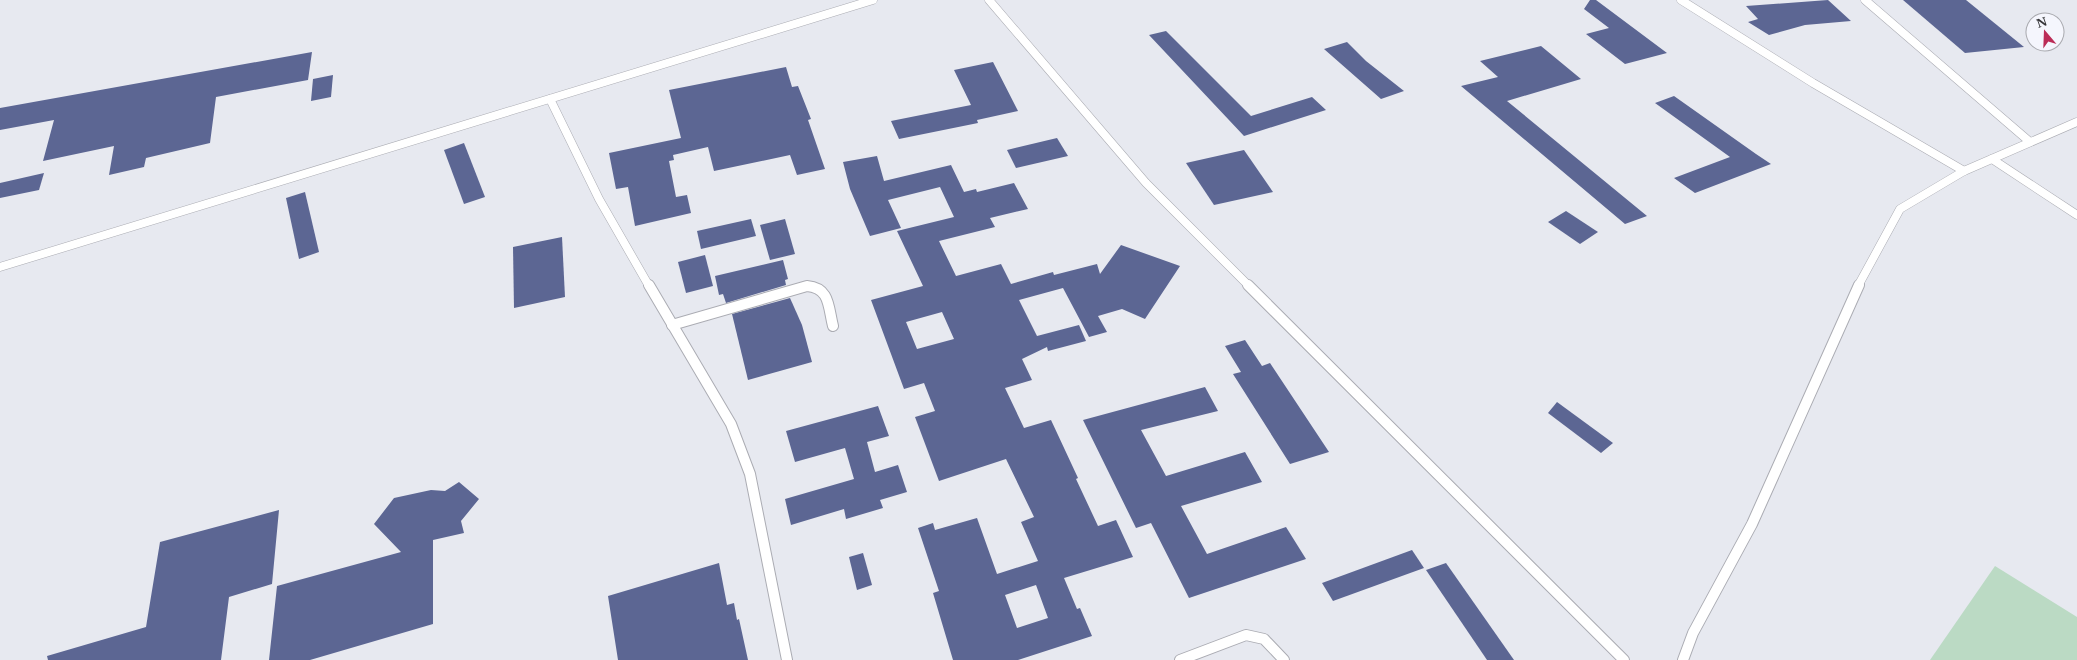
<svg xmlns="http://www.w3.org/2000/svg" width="2077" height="660" font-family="'Libre Baskerville',serif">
  <rect width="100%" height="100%" fill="#e7e9f0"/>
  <!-- green -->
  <polygon fill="#bbdac4" points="1995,566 2077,617 2077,660 1930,660"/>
  <!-- building -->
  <g fill="#5c6693" fill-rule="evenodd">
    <polygon points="1590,0 1596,0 1667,53 1625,64 1586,34 1609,28 1584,9"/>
    <polygon points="1828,0 1851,21 1805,25 1769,35 1748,22 1758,19 1746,6"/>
    <polygon points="1903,0 1966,0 2024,47 1965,53"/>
    <polygon points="1166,31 1251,116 1312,97 1326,110 1244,136 1149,35"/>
    <polygon points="1347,42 1366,61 1404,91 1381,99 1324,49"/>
    <polygon points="1541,46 1581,79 1507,101 1647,216 1625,224 1461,86 1498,77 1480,61"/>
    <polygon points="312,52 308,80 216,97 210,143 146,158 144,167 109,175 114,146 43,161 54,120 0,130 0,108"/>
    <polygon points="993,62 1018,111 977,120 978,123 899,139 891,121 971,105 954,70"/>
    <polygon points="786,67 792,87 798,86 811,119 808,120 825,169 797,175 790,155 714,171 708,147 673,155 674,160 669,161 676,197 687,195 691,213 635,226 628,187 616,189 609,153 681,138 669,90"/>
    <polygon points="333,75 331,97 311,101 313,79"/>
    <polygon points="1674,96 1756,154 1771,164 1695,193 1674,178 1730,157 1655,103"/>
    <polygon points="1057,138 1068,156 1016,168 1007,150"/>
    <polygon points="464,143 485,197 464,204 444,150"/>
    <polygon points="1244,150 1273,192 1214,205 1186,163"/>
    <path d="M877 156 884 181 951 165 964 192 976 189 977 192 1014 183 1028 209 990 218 995 227 939 241 956 276 1001 264 1011 284 1053 272 1054 275 1097 264 1100 274 1121 245 1180 266 1145 319 1122 309 1098 316 1107 332 1089 337 1063 288 1019 300 1037 336 1079 325 1086 341 1048 351 1047 347 1022 359 1032 380 1005 388 1024 428 1051 420 1078 478 1076 479 1098 526 1116 520 1133 557 1064 578 1077 609 1080 608 1092 636 1018 660H953L933 593 939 591 918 528 933 523 935 530 977 518 997 574 1038 561 1021 522 1034 517 1006 459 939 481 915 417 935 411 924 383 904 389 871 300 923 286 897 231 954 217 940 187 888 200 901 228 870 236 850 189 843 162ZM942 312 954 339 917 349 906 322ZM1036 585 1048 618 1017 628 1005 595Z"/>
    <polygon points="44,173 39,190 0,198 0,183"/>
    <polygon points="305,192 319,252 299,259 286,198"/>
    <polygon points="1566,211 1598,232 1580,244 1548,222"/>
    <polygon points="751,219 756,236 701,249 697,231"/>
    <polygon points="785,219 795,254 770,260 760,225"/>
    <polygon points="562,237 565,297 514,308 513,247"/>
    <polygon points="705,255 713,286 686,293 678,262"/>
    <polygon points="783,260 788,279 785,280 786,285 726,303 723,294 719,295 715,276"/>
    <polygon points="790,298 802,325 812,362 748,380 732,314"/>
    <polygon points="1245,340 1262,366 1270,363 1329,452 1290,464 1233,374 1241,372 1225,346"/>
    <polygon points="1205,387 1218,411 1141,430 1166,476 1245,452 1262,482 1181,506 1207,554 1286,527 1306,559 1189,598 1151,523 1136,528 1083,420"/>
    <polygon points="1557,402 1613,443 1601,453 1548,413"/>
    <polygon points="878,406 889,436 867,442 875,472 898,465 907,492 880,500 883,508 846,519 844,509 791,525 785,499 854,479 845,448 795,462 786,431"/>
    <polygon points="459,482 479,499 461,521 464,533 433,540 433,624 310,660 269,660 277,586 401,552 374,524 394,498 431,490 445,491"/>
    <polygon points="279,510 272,584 229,597 221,660 48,660 47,656 146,627 160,542"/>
    <polygon points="1412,550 1424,568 1333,601 1322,583"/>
    <polygon points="863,553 872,585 857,590 849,557"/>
    <polygon points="719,563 727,605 734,603 737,620 739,619 748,660 618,660 608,596"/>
    <polygon points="1446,563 1514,660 1487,660 1426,570"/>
  </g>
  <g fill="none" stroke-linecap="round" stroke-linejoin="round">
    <defs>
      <g id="lane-far1">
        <polyline points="989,0 1146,183 1249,286"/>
        <polyline points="1681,0 1813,83 1964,171"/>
        <polyline points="1865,0 2030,142"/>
        <polyline points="550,99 599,199 649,286"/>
        <polyline points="1992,159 2077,215"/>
        <polyline points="0,267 873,0"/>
        <polyline points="1858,286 1900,209 1964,171 2077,122"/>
      </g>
      <g id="lane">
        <polyline points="649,285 731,424 750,474 787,660"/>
        <polyline points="1248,285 1624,660"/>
        <path d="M672 325 807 286C830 288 828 306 833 326"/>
        <polyline points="1180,660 1246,635 1264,639 1284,660"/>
        <polyline points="1683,660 1693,633 1752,524 1859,285"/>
      </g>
    </defs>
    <!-- lane-far1 casing -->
    <use href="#lane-far1" stroke="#abacb3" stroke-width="9"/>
    <!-- lane casing -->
    <use href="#lane" stroke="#abacb3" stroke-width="12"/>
    <!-- lane-far1 -->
    <use href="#lane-far1" stroke="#fff" stroke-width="8"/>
    <!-- lane -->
    <use href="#lane" stroke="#fff" stroke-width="10"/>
  </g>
  <!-- north arrow -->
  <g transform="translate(2045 32) rotate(341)"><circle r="19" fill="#f5f6fd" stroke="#a8a9ae"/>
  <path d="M0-3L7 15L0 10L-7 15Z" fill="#bb2c57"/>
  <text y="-6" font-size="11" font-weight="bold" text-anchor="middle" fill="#353538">N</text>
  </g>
</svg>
